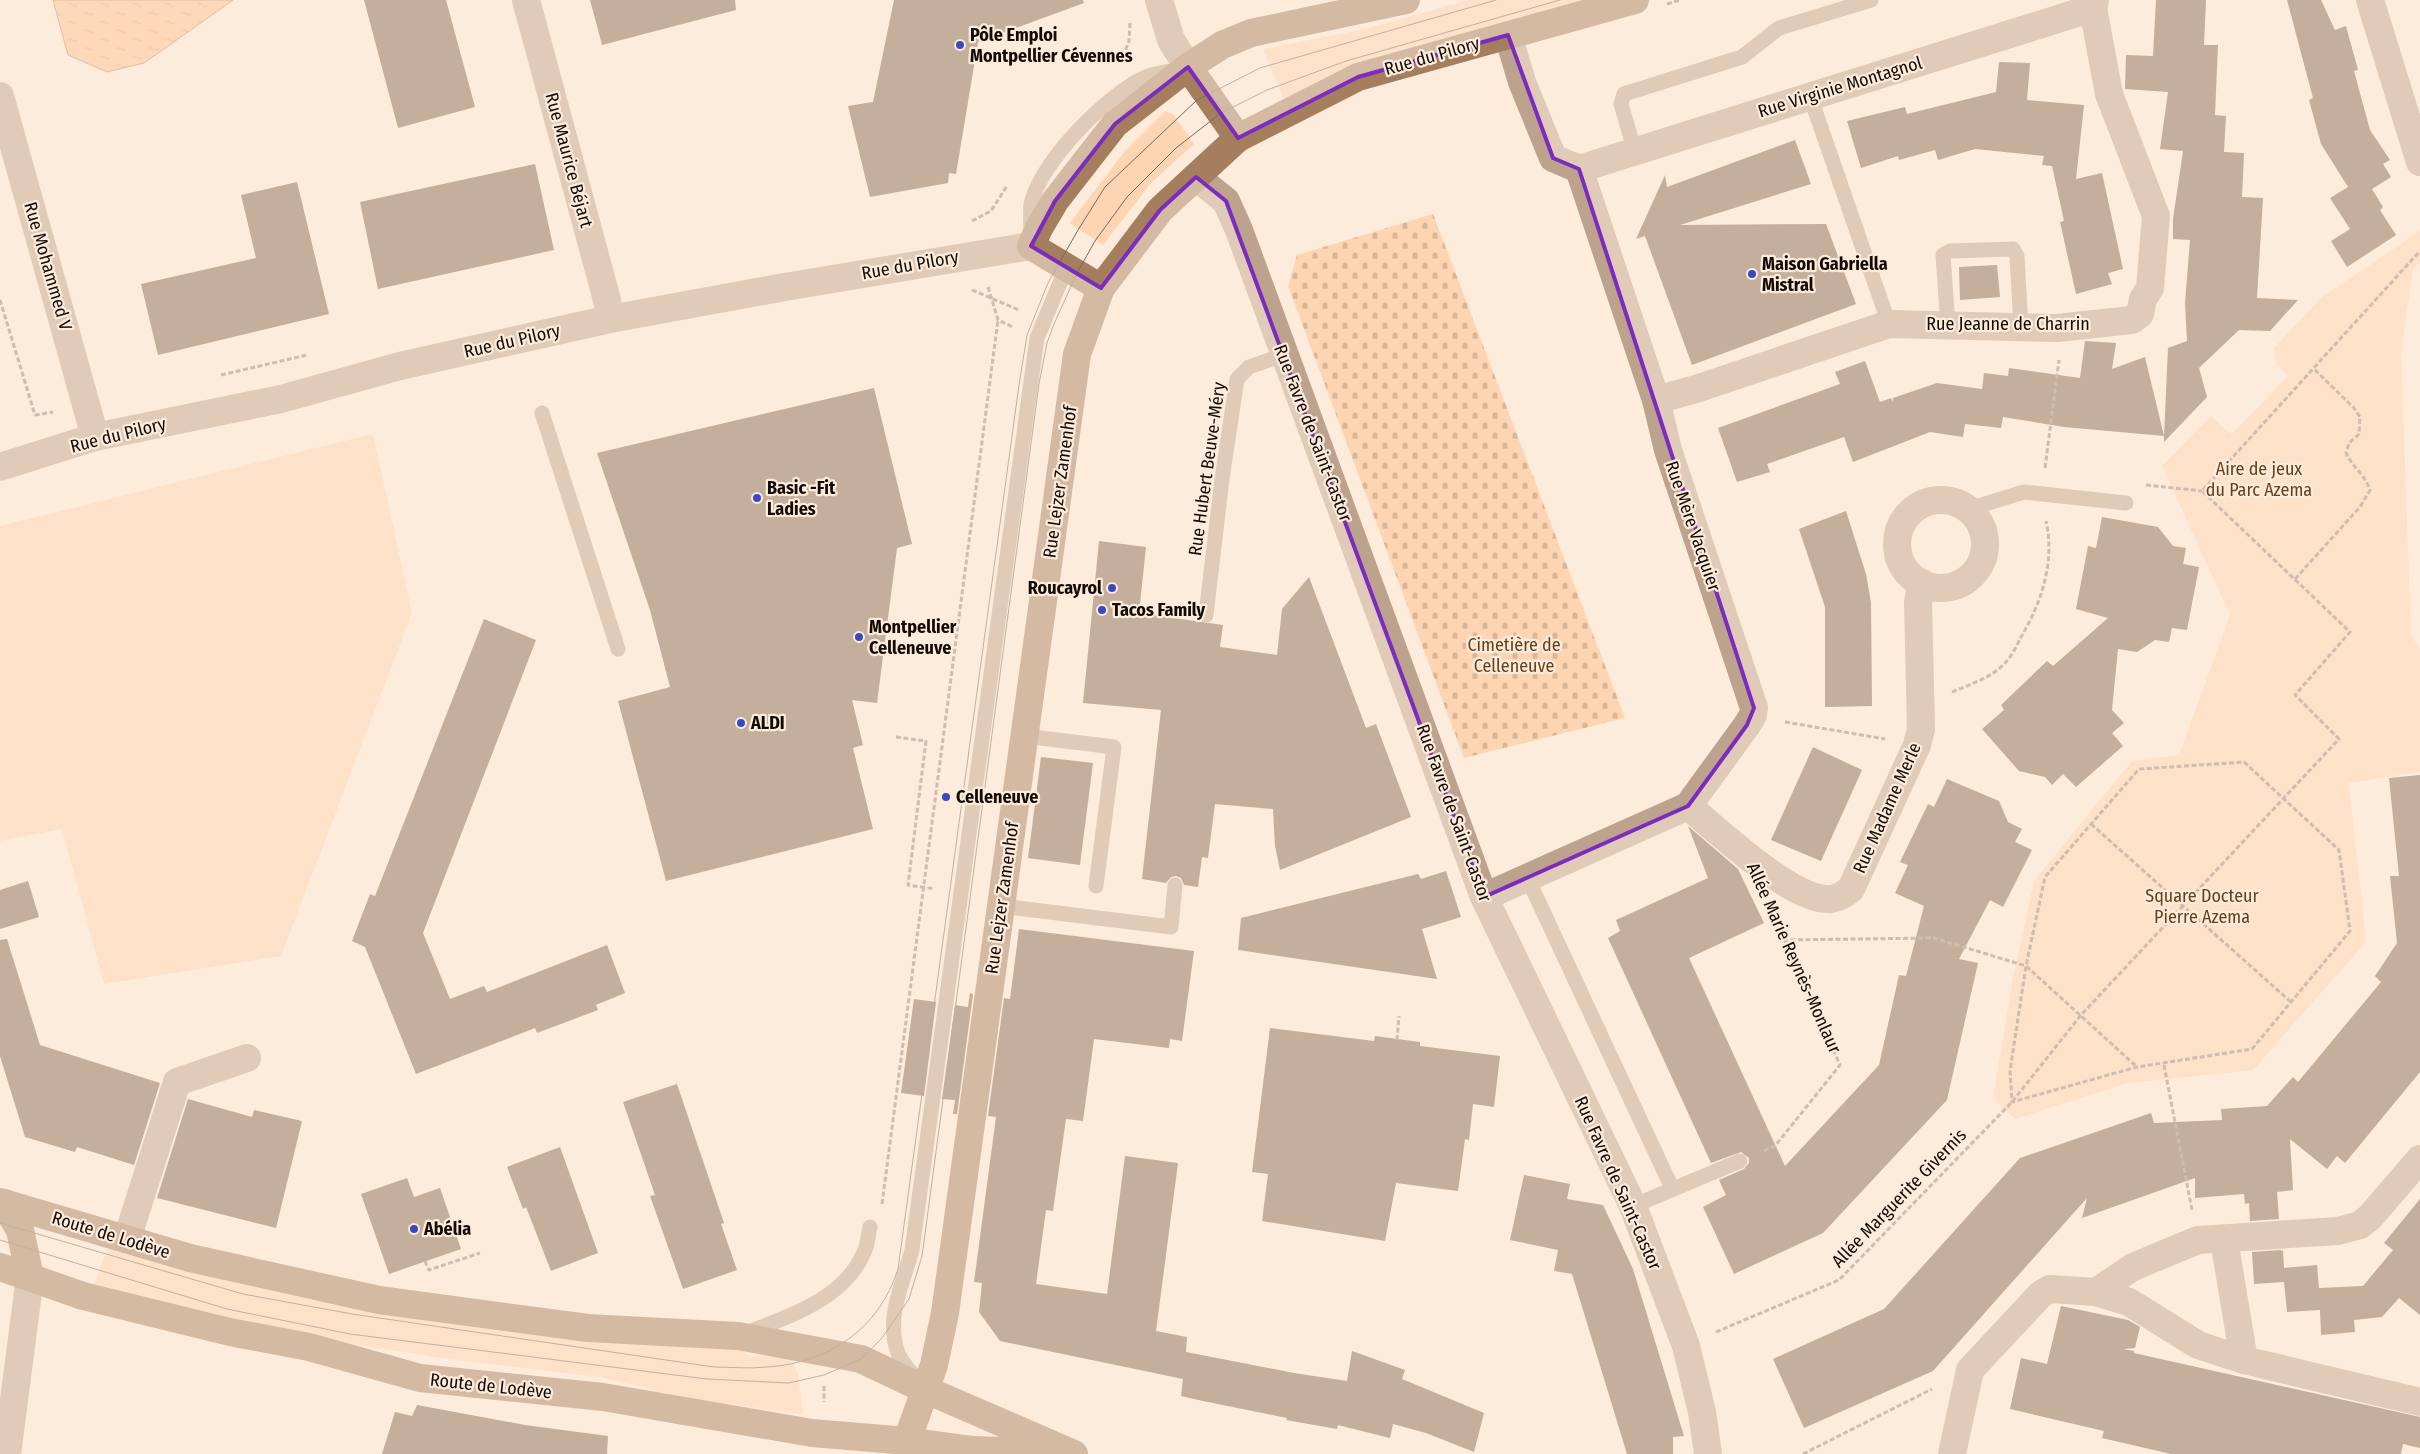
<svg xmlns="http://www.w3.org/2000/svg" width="2420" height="1454" font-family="'Fira Sans Condensed',sans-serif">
  <defs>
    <pattern id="cemetery-stones" width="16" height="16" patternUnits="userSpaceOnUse" patternTransform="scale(1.25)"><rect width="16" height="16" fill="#fed5b2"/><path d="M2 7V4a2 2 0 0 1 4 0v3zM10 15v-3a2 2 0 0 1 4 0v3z" fill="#d9b697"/></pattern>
    <pattern id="water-ripples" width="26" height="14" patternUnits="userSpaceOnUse" patternTransform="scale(1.25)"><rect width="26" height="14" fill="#fec18c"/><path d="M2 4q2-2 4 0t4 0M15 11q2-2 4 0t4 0" fill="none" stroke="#d9a477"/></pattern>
  </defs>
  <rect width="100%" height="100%" fill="#fdebdc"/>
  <!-- green -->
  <g fill="#fed5b2">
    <polygon points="1469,0 1598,0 1286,105 1263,49 1365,29"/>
    <polygon points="1165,111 1173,114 1194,144 1151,183 1103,245 1070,223 1125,151"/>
    <polygon points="2420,231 2420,261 2413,270 2401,350 2411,635 2420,649 2420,772 2349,783 2366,942 2253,1070 2128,1083 2015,1119 1993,1098 2012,983 2034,881 2132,761 2179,755 2230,615 2162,466 2211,416 2231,435 2288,376 2276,364 2274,348 2322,297"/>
    <polygon points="373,434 412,613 281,956 104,984 62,829 0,841 0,526"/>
    <polygon points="108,1245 181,1268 306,1298 745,1348 747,1357 791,1356 798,1375 803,1414 692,1399 600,1377 455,1360 308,1337 93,1289"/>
  </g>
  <!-- cemetery -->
  <polygon fill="url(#cemetery-stones)" points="1433,214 1625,718 1464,758 1288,286 1297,255"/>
  <!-- water -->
  <polygon fill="url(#water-ripples)" stroke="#b88a63" points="53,0 233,0 144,63 107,72 68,55"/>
  <!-- building -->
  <g fill="#7e654e">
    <polygon points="364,0 446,0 475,107 398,128"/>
    <polygon points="590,0 735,0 736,10 602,45"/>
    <polygon points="894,0 1083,0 1084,3 978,42 956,174 949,173 948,183 870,197 848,106 873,102"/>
    <polygon points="2156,0 2206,0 2204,45 2218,45 2215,115 2226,116 2224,152 2244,153 2242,197 2263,198 2257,298 2298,300 2270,331 2239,330 2199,368 2207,397 2164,442 2164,436 2064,427 2003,417 2001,428 1965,424 1963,437 1930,432 1853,462 1844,437 1767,464 1770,472 1737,482 1718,428 1840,384 1835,372 1865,361 1880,402 1891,398 1893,402 1893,398 1937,383 1982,389 1984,373 2008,376 2009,368 2080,378 2085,341 2116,343 2112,369 2145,357 2164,436 2168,348 2187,341 2185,303 2190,240 2173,239 2173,219 2183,151 2160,149 2168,92 2125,89 2126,55 2153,56"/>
    <polygon points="2287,0 2321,0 2335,30 2346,26 2358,70 2354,71 2370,130 2390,160 2383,164 2391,177 2372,189 2383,207 2380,210 2396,235 2347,267 2331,241 2350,229 2330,198 2348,187 2321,144 2309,100 2313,98"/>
    <polygon points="1999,62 2030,63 2027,100 2084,105 2076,179 2102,173 2123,269 2108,273 2112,284 2076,294 2060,222 2064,221 2052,166 2042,165 2044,156 1975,149 1938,160 1935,150 1899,160 1898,156 1861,168 1847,121 1905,107 1907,114 1996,92"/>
    <polygon points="1795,140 1811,184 1680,225 1826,224 1856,304 1692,365 1645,236 1636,239 1665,175 1667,187"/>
    <polygon points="535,164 554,250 378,289 360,202"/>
    <polygon points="297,182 329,314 158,355 141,284 256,258 241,195"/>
    <polygon points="1997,265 2000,297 1960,300 1959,267"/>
    <polygon points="874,388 912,544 897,548 877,703 852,700 863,745 853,748 873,829 666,881 618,701 670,687 650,610 597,453"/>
    <polygon points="1846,511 1866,574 1871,603 1872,706 1825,707 1825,607 1799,529"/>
    <polygon points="2102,517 2158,527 2173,546 2186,548 2183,564 2199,567 2187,630 2172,628 2169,642 2155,640 2137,652 2118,649 2112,710 2124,723 2112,733 2123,746 2076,787 2063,774 2052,785 2045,777 2019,771 1982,729 2004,710 2001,705 2047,661 2053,666 2108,618 2076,609 2088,546 2096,548"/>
    <polygon points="1099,541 1146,547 1139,613 1223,625 1220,647 1277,655 1282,609 1309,577 1366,728 1376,724 1411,817 1280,870 1275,846 1273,809 1215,804 1208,858 1202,857 1198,887 1184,885 1181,878 1176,876 1171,877 1166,883 1142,879 1161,710 1083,703"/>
    <polygon points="484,619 536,640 423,933 450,999 484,986 487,992 607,945 625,993 596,1005 598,1010 537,1033 535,1028 416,1074 365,947 352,941 370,894 375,896"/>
    <polygon points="1813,747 1862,770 1821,861 1771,840"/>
    <polygon points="1041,757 1093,763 1080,865 1028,858"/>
    <polygon points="2420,775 2420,1072 2345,1163 2337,1156 2327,1169 2290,1139 2293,1190 2277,1192 2279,1219 2250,1221 2249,1203 2245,1204 2244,1194 2195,1198 2195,1178 2082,1218 2087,1198 1933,1371 1804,1428 1773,1359 1884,1309 2020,1158 2151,1113 2154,1123 2222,1120 2221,1109 2267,1106 2293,1077 2298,1082 2381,982 2375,976 2397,943 2390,876 2399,876 2389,778"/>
    <polygon points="1947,779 1999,801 2008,822 2022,829 2015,842 2032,850 2003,907 1990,900 1959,959 1978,963 1947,1100 1823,1233 1734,1274 1703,1207 1726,1195 1719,1180 1744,1169 1749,1163 1749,1158 1741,1152 1711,1163 1608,938 1620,931 1616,920 1708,878 1688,826 1738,869 1764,923 1689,958 1785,1166 1879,1065 1899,975 1906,976 1924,906 1895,893 1908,865 1900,862 1928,804 1934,807"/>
    <polygon points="1446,871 1461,917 1422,929 1437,979 1238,950 1241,918 1418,874 1421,879"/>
    <polygon points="28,881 39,917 0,929 0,890"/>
    <polygon points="1019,929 1194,951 1182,1041 1170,1039 1169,1048 1094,1039 1083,1121 1066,1119 1053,1211 1046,1210 1036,1284 1107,1294 1125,1156 1178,1163 1156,1331 1187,1337 1186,1352 1294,1373 1347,1381 1352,1351 1405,1370 1402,1379 1484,1413 1474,1452 1426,1433 1393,1424 1390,1438 1338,1425 1337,1429 1286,1420 1287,1418 1203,1401 1181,1396 1183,1379 1000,1341 979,1312 982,1283 974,1282 996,1117 988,1116 1004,998 1010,999"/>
    <polygon points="7,939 40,1045 160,1083 134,1165 77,1147 75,1152 25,1137 0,1056 0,940"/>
    <polygon points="970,993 973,994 957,1114 953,1114 955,1100 942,1099 955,1005 968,1007"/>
    <polygon points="914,999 936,1002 924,1096 901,1093"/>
    <polygon points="1270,1028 1374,1041 1375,1036 1420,1042 1420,1046 1500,1056 1494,1107 1473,1104 1469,1140 1465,1139 1458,1191 1396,1183 1385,1241 1262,1221 1268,1174 1252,1172"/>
    <polygon points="677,1084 724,1223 721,1224 737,1270 683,1289 650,1196 655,1195 623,1102"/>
    <polygon points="188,1099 252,1117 254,1110 302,1121 276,1228 157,1198"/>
    <polygon points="560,1147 598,1253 551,1271 526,1207 523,1209 507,1167"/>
    <polygon points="1524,1175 1570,1184 1567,1199 1603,1205 1633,1269 1684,1436 1673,1437 1673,1454 1627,1454 1572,1274 1554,1271 1558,1250 1510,1240"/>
    <polygon points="407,1178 414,1197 440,1188 461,1249 389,1274 361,1194"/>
    <polygon points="2420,1199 2420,1315 2399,1298 2382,1317 2354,1320 2355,1332 2321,1335 2320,1310 2287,1312 2284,1282 2254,1284 2252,1252 2280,1250 2283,1251 2284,1268 2317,1265 2319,1288 2363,1286 2393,1250 2384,1243"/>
    <polygon points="2061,1306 2128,1320 2140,1327 2135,1348 2123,1349 2134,1351 2134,1353 2420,1417 2420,1448 2403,1444 2401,1454 2171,1454 2102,1438 2104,1431 2010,1409 2021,1358 2047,1364"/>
    <polygon points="417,1405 525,1425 608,1436 607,1454 382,1454 395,1412 412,1416"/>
  </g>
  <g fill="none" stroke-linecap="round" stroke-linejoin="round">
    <!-- path -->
    <g stroke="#94867b" stroke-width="3" stroke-dasharray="5 2.5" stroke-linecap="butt">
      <polyline points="1667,4 1680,0"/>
      <polyline points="1123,57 1129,41 1130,23"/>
      <polyline points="972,221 991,211 1007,186"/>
      <polyline points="988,287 998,320 1013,327"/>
      <polyline points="972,290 1019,310"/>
      <polyline points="0,300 35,415 53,412"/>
      <polyline points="221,375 307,355"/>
      <polyline points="2045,468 2059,360"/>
      <polyline points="2146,485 2202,491"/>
      <path d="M2295 579 2360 507 2370 490C2364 473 2353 468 2346 453L2349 443 2359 434 2360 417 2354 408 2313 368"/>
      <path d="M1952 692C1971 684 1991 678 2005 663 2012 656 2017 645 2021 637 2042 602 2055 561 2046 521"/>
      <polyline points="1785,722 1885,739"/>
      <polyline points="896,737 926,741 908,885 935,889"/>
      <polygon points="2244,762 2339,850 2350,931 2252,1049 2137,1067 2012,1102 2010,1071 2026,966 2045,877 2139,769"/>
      <polyline points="2091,824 2291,1002"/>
      <polyline points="1783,940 1934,938 2026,966 2137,1067"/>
      <polyline points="1397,1040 1399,1016"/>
      <polyline points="2164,1065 2192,1210"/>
      <polyline points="1764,1151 1775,1146 1840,1065 1773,914"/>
      <polyline points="882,1204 998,320"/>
      <polyline points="425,1261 429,1270 480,1253"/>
      <polyline points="1716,1332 1839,1280 2012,1102 2081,1015 2339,739 2295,695 2350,632 2202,491 2420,251"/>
      <polyline points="824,1386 824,1402"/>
      <polyline points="1803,1454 1932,1389"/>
    </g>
    <!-- lane -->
    <g stroke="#bda38d" stroke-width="15">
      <polyline points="1810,96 1889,324"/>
      <polyline points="1635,152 1621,104 1624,94 1742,57 1779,28 1871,0"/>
      <path d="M1031 234C1031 225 1030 213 1031 204 1040 162 1109 92 1148 76 1156 73 1166 72 1175 70"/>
      <polyline points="1948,326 1943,255 1950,251 2013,249 2017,256 2021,327"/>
      <polyline points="542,413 618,649"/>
      <polyline points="1969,509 2024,492 2126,503"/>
      <polyline points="1206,615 1222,479 1237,379 1249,367 1283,355"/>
      <polyline points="1024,736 1114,747 1096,886"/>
      <polyline points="1527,877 1672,1188"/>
      <polyline points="1001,906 1171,927 1175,885"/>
      <polyline points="1633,1206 1740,1161"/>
      <path d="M743 1334C788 1317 846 1299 865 1250 868 1243 868 1235 870 1227"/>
      <path d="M919 1382C912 1373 902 1363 898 1353 885 1318 903 1284 912 1250L1037 338 1067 266"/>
    </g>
    <!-- street -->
    <g stroke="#bda38d" stroke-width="28">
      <polyline points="526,0 607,300 610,319"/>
      <polyline points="1159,0 1171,40 1188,67"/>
      <polyline points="2370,0 2420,162"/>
      <polyline points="0,96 95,437"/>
      <polyline points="1579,169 2093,8 2095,0"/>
      <polyline points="1196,177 1226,201 1239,230 1484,897 1633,1206 1686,1346 1702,1412 1708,1454"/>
      <polyline points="1656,400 1696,389 1889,324 2057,328 2132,320 2140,314 2143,299 2150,288 2156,216 2109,94 2093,8"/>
      <polyline points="0,467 95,437 281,399 400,366 610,319 785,287 1031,246"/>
      <circle cx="1941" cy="544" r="44"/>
      <path d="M1688 806C1717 830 1794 903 1831 899 1838 898 1845 894 1851 889L1917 745 1921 729 1918 602 1922 583"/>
      <polyline points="1484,897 1688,806 1747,725 1753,715 1754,708 1668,450 1656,400 1579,169 1553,158 1522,82 1508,35"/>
      <polyline points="127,1239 177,1082 247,1058"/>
      <polyline points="2224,1240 2244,1360"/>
      <polyline points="2096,1292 2133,1267 2198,1240 2338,1231 2360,1225 2370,1217 2420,1159"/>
      <polyline points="7,1454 30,1277"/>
      <polyline points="1952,1454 1970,1370 2041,1294 2050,1289 2096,1292 2129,1302 2198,1345 2244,1360 2420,1402"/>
    </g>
    <!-- secondary -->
    <g stroke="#a47e5d" stroke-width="28">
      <polyline points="1188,67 1238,138"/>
      <polyline points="1101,288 1031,246 1039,228 1055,201 1115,124 1188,67 1222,45 1251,33 1406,0"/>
      <polyline points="0,1202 190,1258 379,1300 588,1328 738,1336 861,1359 924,1389 1074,1454"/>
      <polyline points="4,1203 20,1230 30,1277"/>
      <polyline points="0,1267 83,1296 230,1332 309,1347 420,1378 603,1397 812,1433 907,1441 973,1450 1056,1453"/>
      <polyline points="907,1441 934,1365 945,1313 1077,354 1101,288 1160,210 1238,138 1358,77 1635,0"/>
    </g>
    <!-- tram -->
    <g stroke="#766a5f" stroke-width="1">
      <path d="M0 1223 243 1294 352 1314 714 1367C731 1367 749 1369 767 1367 829 1363 879 1329 898 1269L1019 385 1027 335 1048 283 1078 230 1105 187 1197 100 1260 68 1496 0"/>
      <polyline points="0,1240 227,1309 350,1334 707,1379 789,1383 824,1375 861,1359 882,1338 909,1299 922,1256 1039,384 1047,343 1054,324 1077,273 1095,241 1127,197 1176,148 1221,113 1267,90 1346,61 1560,0"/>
    </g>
  </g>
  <!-- marked area -->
  <path d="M0 0H2420V1454H0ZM1508 35 1553 158 1579 169 1754 708 1747 725 1688 806 1484 897 1226 201 1196 177 1160 210 1101 288 1031 246 1055 201 1115 124 1188 67 1238 138 1358 77Z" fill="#fdebdc" fill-opacity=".55" fill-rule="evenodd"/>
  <path fill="none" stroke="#7b2cbf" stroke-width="4" stroke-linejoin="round" d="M1508 35 1553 158 1579 169 1754 708 1747 725 1688 806 1484 897 1226 201 1196 177 1160 210 1101 288 1031 246 1055 201 1115 124 1188 67 1238 138 1358 77Z"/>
  <!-- markers -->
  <g fill="#3c49bd" stroke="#fdebdc" stroke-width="2">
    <circle cx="960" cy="45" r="5"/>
    <circle cx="1752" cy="274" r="5"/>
    <circle cx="757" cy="498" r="5"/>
    <circle cx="1112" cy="588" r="5"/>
    <circle cx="1102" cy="610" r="5"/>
    <circle cx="859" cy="637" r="5"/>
    <circle cx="741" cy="723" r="5"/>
    <circle cx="946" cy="797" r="5"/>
    <circle cx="414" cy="1229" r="5"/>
  </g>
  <g text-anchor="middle" stroke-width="4.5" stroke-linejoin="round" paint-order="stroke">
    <!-- poi labels -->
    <g font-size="18" font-weight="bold" fill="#130a03" stroke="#fdebdc" text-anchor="start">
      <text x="970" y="41">Pôle Emploi<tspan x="970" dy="21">Montpellier Cévennes</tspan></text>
      <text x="1762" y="270">Maison Gabriella<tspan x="1762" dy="21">Mistral</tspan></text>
      <text x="767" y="494">Basic -Fit<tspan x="767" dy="21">Ladies</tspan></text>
      <text x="1102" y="594" text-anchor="end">Roucayrol</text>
      <text x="1112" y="616">Tacos Family</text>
      <text x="869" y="633">Montpellier<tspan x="869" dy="21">Celleneuve</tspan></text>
      <text x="751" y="729">ALDI</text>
      <text x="956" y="803">Celleneuve</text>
      <text x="424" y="1235">Abélia</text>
    </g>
    <!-- street labels -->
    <g font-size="18" fill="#130a03" stroke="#fdebdc">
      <text transform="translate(1432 56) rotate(-16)" y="6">Rue du Pilory</text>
      <text transform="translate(1840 87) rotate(-17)" y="6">Rue Virginie Montagnol</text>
      <text transform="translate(569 160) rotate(75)" y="6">Rue Maurice Béjart</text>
      <text transform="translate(910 265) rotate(-10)" y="6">Rue du Pilory</text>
      <text transform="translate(48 266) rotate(74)" y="6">Rue Mohammed V</text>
      <text x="2008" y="330">Rue Jeanne de Charrin</text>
      <text transform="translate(512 341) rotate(-13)" y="6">Rue du Pilory</text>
      <text transform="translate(1313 433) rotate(69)" y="6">Rue Favre de Saint-Castor</text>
      <text transform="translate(118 435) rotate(-14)" y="6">Rue du Pilory</text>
      <text transform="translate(1207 469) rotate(-82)" y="6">Rue Hubert Beuve-Méry</text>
      <text transform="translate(1060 482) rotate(-82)" y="6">Rue Lejzer Zamenhof</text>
      <text transform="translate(1693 526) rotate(71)" y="6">Rue Mère Vacquier</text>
      <text transform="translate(1887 808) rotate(-66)" y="6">Rue Madame Merle</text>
      <text transform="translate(1454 813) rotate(70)" y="6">Rue Favre de Saint-Castor</text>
      <text transform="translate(1002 898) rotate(-82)" y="6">Rue Lejzer Zamenhof</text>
      <text transform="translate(1794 958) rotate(66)" y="6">Allée Marie Reynès-Monlaur</text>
      <text transform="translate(1618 1183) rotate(66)" y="6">Rue Favre de Saint-Castor</text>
      <text transform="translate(1899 1198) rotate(-46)" y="6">Allée Marguerite Givernis</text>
      <text transform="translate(111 1235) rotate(17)" y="6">Route de Lodève</text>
      <text transform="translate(491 1386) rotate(6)" y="6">Route de Lodève</text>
    </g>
    <!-- park labels -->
    <g font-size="18" fill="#673f18" stroke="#fdebdc">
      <text x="2259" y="475">Aire de jeux<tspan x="2259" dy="21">du Parc Azema</tspan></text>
      <text x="1514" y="651">Cimetière de<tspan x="1514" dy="21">Celleneuve</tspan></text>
      <text x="2202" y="902">Square Docteur<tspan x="2202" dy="21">Pierre Azema</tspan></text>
    </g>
  </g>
</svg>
